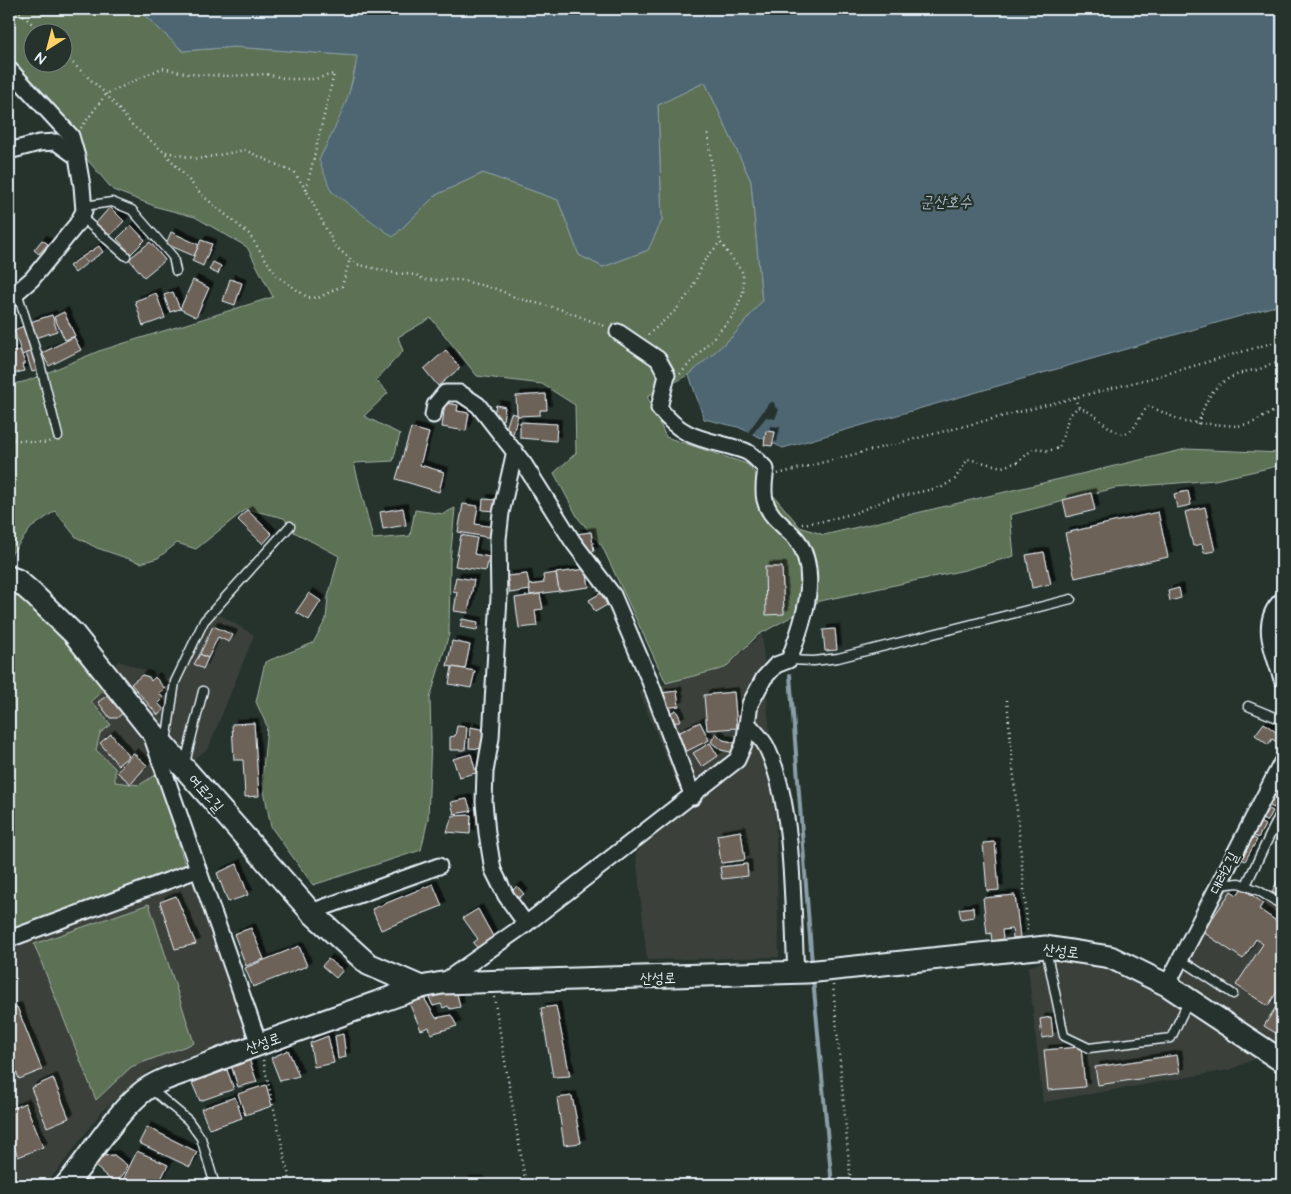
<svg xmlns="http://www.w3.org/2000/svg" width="1291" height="1194" font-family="'Architects Daughter','Poor Story',sans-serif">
  <defs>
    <filter id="shadow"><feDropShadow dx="4.5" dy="-4.5" stdDeviation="0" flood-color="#0009"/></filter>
  </defs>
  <rect width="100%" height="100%" fill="#26332d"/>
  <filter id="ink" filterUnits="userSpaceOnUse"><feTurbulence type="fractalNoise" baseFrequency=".02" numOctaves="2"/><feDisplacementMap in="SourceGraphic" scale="10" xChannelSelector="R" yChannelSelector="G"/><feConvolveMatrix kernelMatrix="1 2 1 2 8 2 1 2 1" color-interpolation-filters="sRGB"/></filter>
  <g filter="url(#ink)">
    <!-- built -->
    <g fill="#3b413a">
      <polygon points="205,615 220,615 254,635 208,749 192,760 162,734 111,673 118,661 169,679"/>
      <polygon points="762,634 775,805 779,957 647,960 636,854 681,794 639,691 725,668"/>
      <polygon points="108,686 142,731 159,773 139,785 115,782 115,768 95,750 100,732 110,725 91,701"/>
      <polygon points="1231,875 1282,899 1282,1048 1178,981"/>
      <polygon points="194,876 251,1038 152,1069 102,1111 58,1170 43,1185 14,1185 9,1173 9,946"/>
      <polygon points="1058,957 1119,970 1259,1057 1229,1070 1043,1102 1028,967"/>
    </g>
    <!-- green -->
    <g fill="#5d7154" stroke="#a2b1a6" fill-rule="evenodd">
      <path d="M9 9H141V12L183 51 234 47 358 56 346 106 319 160 393 237 436 195 483 173 558 200 579 255 603 267 648 250 662 220 658 105 705 82 751 181 762 301 733 336 689 375 647 396 666 437 747 464 800 527 824 535 1186 449 1282 453V465L1215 480 1115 488 1010 515 1014 556 965 570 820 601 758 635 725 668 666 683 602 546 578 518 554 473 576 453 575 405 542 384 477 376 431 318 398 337 403 351 376 380 388 393 364 416 400 434 393 461 354 463 373 539 410 536 415 510 443 514 455 508 450 561 449 634 430 698 431 739 428 819 421 850 313 885 271 827 262 780 267 726 256 702 265 662 313 643 326 619 328 597 339 556 294 532 284 518 246 509 196 549 177 543 158 558 141 563 97 548 76 537 55 511 31 528 9 557V385L27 381 99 351 273 297 247 247 195 217 157 207 113 190 85 157 52 101 9 57ZM32 32H62V62H32Z"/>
      <polygon points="9,592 31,601 108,686 91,701 111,725 100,733 96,750 115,768 115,782 139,785 159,773 185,866 9,934"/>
      <polygon points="149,904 194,1043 131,1067 96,1100 34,944"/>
    </g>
    <!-- water -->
    <path fill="#4d6672" stroke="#8b9ea8" d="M141 9H1282V304L783 448 738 427 704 419 689 375 733 336 762 301 751 181 705 82 658 105 662 220 648 250 603 267 579 255 558 200 483 173 436 195 393 237 331 191 319 160C336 126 353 94 357 56L234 47 183 51 141 12Z"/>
    <!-- pier -->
    <polygon fill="#26332d" points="774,402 775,407 779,409 775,419 766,417 750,437 746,435 769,403"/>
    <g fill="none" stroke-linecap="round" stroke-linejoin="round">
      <!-- stream -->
      <g stroke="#8b9ea8" stroke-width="4">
        <polyline points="790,675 812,964"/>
        <polyline points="813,979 832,1185"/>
      </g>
    </g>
    <!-- building -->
    <g fill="#6d6259" stroke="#e8f1f8" filter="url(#shadow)">
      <polygon points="110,207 124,221 110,236 96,223"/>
      <polygon points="131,225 145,240 131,254 117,239"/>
      <polygon points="171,232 199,245 194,256 166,244"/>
      <polygon points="42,240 48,244 39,254 34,250"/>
      <polygon points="201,240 212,244 203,266 192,261"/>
      <polygon points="150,242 165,260 144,277 129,259"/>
      <polygon points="99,246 103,252 87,263 82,257"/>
      <polygon points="82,257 87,263 75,273 69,266"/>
      <polygon points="213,262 221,266 218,274 209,270"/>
      <polygon points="230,279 242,283 235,305 223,301"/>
      <polygon points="193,280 209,288 196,317 180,309"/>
      <polygon points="173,292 180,309 170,312 164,295"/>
      <polygon points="156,293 165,318 143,326 135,301"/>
      <polygon points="64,312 75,336 65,340 54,317"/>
      <polygon points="52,315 57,331 35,338 30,322"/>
      <polygon points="24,326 32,351 22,355 14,330"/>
      <polygon points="74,337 81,350 49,366 42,353"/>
      <polygon points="20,350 25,363 22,365 24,371 9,375 9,353"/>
      <polygon points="446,350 460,368 438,386 424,369"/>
      <polygon points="32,351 38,370 32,372 26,353"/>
      <polygon points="546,394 547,410 540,410 540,415 517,416 516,396"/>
      <polygon points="445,403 458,405 457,411 469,413 466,431 442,427"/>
      <polygon points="496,405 505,407 503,420 493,418"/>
      <polygon points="511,413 518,415 513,434 505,432"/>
      <polygon points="520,422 557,424 556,441 520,438"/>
      <polygon points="411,428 429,433 420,465 444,472 439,492 396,479"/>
      <polygon points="766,431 775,432 772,446 764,445"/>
      <polygon points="1188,491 1191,505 1177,508 1174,494"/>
      <polygon points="1091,493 1095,510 1067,517 1063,500"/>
      <polygon points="483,499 498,500 497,511 482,510"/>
      <polygon points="463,504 478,506 475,524 494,527 492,538 458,532"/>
      <polygon points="1205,507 1215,551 1204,553 1202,544 1193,546 1185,512"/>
      <polygon points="403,508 406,525 383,529 380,512"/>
      <polygon points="247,510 272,534 263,544 238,520"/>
      <polygon points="1158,512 1168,557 1075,578 1065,533"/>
      <polygon points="591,532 594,551 586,552 576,534"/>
      <polygon points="461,535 477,538 474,554 489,557 486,571 455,566"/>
      <polygon points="1044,552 1051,584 1032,588 1026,555"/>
      <polygon points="765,567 782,567 784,614 766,615"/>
      <polygon points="586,569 589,587 559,591 556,573"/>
      <polygon points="556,573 559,591 530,595 529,585 544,583 543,575"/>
      <polygon points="527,574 530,590 510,593 507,576"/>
      <polygon points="456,577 474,580 468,613 454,611 457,592 453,591"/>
      <polygon points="1179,588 1181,598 1170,601 1168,591"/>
      <polygon points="309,593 321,601 309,620 296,612"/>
      <polygon points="601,593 607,605 595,612 589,600"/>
      <polygon points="540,594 543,609 535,610 537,626 519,628 515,598"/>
      <polygon points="462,619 478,622 477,630 460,627"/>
      <polygon points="213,626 233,635 229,642 218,637 208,658 200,654"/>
      <polygon points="835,629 837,650 825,651 823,630"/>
      <polygon points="452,641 470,645 465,669 447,666"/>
      <polygon points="200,654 208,658 203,669 194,664"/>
      <polygon points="452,667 475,671 471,688 449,684"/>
      <polygon points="142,675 149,677 151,681 155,677 165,689 159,693 163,698 158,703 164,710 158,715 131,684"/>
      <polygon points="677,691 679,706 663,708 661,693"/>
      <polygon points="734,692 737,728 707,730 704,695"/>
      <polygon points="109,694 124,712 117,718 110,718 98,702"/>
      <polygon points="676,710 681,720 671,725 666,715"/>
      <polygon points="700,722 709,740 685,752 676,734"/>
      <polygon points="254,723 259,796 245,797 243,760 234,760 232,724"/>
      <polygon points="1264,723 1281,736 1277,742 1272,739 1268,745 1255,735"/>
      <polygon points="457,726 467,727 465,750 450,750 450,737 455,736"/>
      <polygon points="470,727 486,730 484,749 469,748"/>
      <polygon points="716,733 723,740 737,743 735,753 721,750 711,742"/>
      <polygon points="111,734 129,756 118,765 100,743"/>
      <polygon points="710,743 718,756 702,767 693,753"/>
      <polygon points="133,753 147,765 131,784 117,772"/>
      <polygon points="471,754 476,773 459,777 453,759"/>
      <polygon points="1280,782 1282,783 1281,797 1274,794"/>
      <polygon points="1273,795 1279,798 1274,808 1268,805"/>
      <polygon points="467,799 471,811 454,814 451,802"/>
      <polygon points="1267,808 1273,811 1267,822 1261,818"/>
      <polygon points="471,815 470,834 447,832 452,816"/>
      <polygon points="1258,821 1265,825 1258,838 1251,834"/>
      <polygon points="741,831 745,860 721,863 717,835"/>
      <polygon points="1249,835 1257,840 1245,861 1237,857"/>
      <polygon points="995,842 999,890 987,891 983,843"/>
      <polygon points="237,864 248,895 228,902 217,873"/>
      <polygon points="747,864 748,876 722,879 720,867"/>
      <polygon points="1282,871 1282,897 1272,892"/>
      <polygon points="433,884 442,906 381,930 372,909"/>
      <polygon points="517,886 524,894 515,901 510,893"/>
      <polygon points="1242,888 1263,903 1259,909 1282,925 1282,984 1268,1006 1236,985 1263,944 1256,939 1243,959 1203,932 1231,891 1237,895"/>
      <polygon points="1015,895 1020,937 1013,938 1012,929 1002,930 1003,939 992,941 991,933 987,934 983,898"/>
      <polygon points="176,896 196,944 175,949 160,902"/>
      <polygon points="973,907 974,917 961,919 959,909"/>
      <polygon points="478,909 495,940 480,951 473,943 478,939 463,918"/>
      <polygon points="251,928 264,959 246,966 234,934"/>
      <polygon points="299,946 307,966 253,987 245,968"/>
      <polygon points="328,959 343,970 336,978 322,966"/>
      <polygon points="456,989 460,1007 450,1009 448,1006 443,1008 441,1004 433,1006 429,997"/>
      <polygon points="1282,997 1282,1030 1279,1035 1264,1026"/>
      <polygon points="424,998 436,1018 451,1015 457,1026 431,1034 429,1027 421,1030 409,1003"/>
      <polygon points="556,1006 570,1076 553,1077 541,1008"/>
      <polygon points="17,1007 42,1070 19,1079 9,1052 9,1010"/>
      <polygon points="1051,1017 1053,1036 1042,1038 1040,1019"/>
      <polygon points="343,1034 346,1057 338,1059 335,1036"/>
      <polygon points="328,1036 334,1063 314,1067 310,1043"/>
      <polygon points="1081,1047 1085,1087 1048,1090 1044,1050"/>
      <polygon points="288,1050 299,1076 280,1081 271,1058"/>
      <polygon points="1177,1055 1180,1073 1098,1085 1095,1067"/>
      <polygon points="249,1059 257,1082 238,1087 231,1065"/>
      <polygon points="227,1070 234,1089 200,1101 192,1083"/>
      <polygon points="53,1078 69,1118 47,1127 31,1088"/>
      <polygon points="266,1085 272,1106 245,1115 238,1094"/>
      <polygon points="572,1096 581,1143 564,1145 557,1098"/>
      <polygon points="235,1097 242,1118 209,1129 201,1109"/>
      <polygon points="25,1103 43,1147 18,1157 9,1133 9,1110"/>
      <polygon points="147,1127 197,1152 190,1167 139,1143"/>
      <polygon points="137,1151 168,1165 158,1185 128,1185 122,1182"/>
      <polygon points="114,1155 127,1165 125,1172 115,1184 95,1166 102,1156"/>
      <polygon points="465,1181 480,1181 481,1185 466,1185"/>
    </g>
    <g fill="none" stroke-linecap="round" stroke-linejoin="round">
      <defs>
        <g id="lane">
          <polyline points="84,206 112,202 132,210 173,257 176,271"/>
          <polyline points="81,217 126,256"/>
          <polyline points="17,292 40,364 58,436"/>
          <polyline points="789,660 814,661 838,658 1071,599"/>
          <polyline points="1248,706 1282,720"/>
          <polyline points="166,742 175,682 204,621 290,526"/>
          <polyline points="185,763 203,691"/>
          <polyline points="1218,885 1239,883 1259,891 1282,905"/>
          <polyline points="1246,885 1282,810"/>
          <polyline points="1046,949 1064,1036 1089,1048 1171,1038 1188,1002"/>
          <polyline points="1180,959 1233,994"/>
          <polyline points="151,1089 188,1120 201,1138 215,1185"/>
        </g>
        <g id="street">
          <polyline points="9,69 71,136 77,157"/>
          <polyline points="9,151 39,143 56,142 77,157 82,186 84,211 77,224 32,279 9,299"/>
          <polyline points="433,415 435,405 445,393 460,393 478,405 524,464 573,542 613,595 649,679 693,797"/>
          <polyline points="515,451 501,513 498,539 499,597 491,738 485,772 484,802 487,833 493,870 506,896 526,924"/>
          <path d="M1282 600C1258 622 1274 653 1282 679"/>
          <path d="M748 724C754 731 763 739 767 748 795 807 792 907 796 973"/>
          <polyline points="151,734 259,1044"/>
          <polyline points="311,912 439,866"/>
          <polyline points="9,939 197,870"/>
          <path d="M442 983 526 924 737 760 744 744 750 704 764 678 776 665 789 660C802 625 821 576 798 541 794 535 786 529 781 524 762 508 762 493 766 469 760 463 753 454 745 451 708 438 686 443 659 408L667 375 658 359 618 332"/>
          <polyline points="1167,985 1282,762"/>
        </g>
        <g id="secondary">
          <polyline points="9,577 17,580 33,594 74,634 148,727 311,912 368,964 421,987"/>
          <path d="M66 1185C90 1157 113 1117 140 1094 158 1078 188 1072 210 1063 279 1036 350 1012 421 987L442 983 807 972 1046 947 1110 957 1167 985 1282 1061"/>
        </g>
      </defs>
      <!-- lane casing -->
      <use href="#lane" stroke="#e8f1f8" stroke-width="11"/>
      <!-- street casing -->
      <use href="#street" stroke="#e8f1f8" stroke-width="19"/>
      <!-- secondary casing -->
      <use href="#secondary" stroke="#e8f1f8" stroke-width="25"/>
      <!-- path -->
      <g stroke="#e8f1f8" stroke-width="2.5" stroke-dasharray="1 4" stroke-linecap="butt">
        <polyline points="16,9 41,32"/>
        <polyline points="62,53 106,94 133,126 164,152 203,196 249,234 276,275 307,297 318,298 342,286 350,259"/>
        <polyline points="81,128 106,94 162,68 189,74 230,76 266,74 288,79 315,79 334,74 306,190 335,246 356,264 394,273 416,275 425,280 460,280 497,289 516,298 560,309 607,327"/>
        <polyline points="166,152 198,159 245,150 295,173 306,190"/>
        <polyline points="648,335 676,310 691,291 704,261 720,242"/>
        <polyline points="680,374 734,315 743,293 743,273 720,242 708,134"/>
        <polyline points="1075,397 1078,407"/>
        <path d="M1198 424C1208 394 1214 382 1245 372 1249 370 1253 371 1257 370 1269 366 1268 362 1282 364"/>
        <polyline points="9,439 47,443 50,441"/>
        <polyline points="778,474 1163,375 1282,340"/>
        <path d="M802 524 824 521 855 513 888 499 942 487 955 479 968 459 1002 467 1018 462 1034 448 1047 451 1059 448 1069 416 1078 407C1083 409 1088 411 1092 414 1102 420 1118 440 1130 431 1138 426 1139 414 1149 406L1184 422 1238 426 1252 423 1282 407"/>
        <polyline points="1007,700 1028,933"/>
        <polyline points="833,985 851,1185"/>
        <polyline points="494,997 526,1185"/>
        <polyline points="263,1060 291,1185"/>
      </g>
      <!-- lane -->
      <use href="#lane" stroke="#26332d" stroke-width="8"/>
      <!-- street -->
      <use href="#street" stroke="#26332d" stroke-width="15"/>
      <!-- secondary -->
      <use href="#secondary" stroke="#26332d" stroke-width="21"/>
    </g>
  </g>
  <g text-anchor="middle" stroke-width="4.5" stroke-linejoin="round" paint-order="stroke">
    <!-- street labels -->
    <g font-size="15" fill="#e8f1f8" stroke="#26332d">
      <text transform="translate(206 793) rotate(49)" y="5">여로2길</text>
      <text transform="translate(1224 873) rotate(-63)" y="5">대려2길</text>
      <text transform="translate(1061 951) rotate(6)" y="5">산성로</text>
      <text transform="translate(658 978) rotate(-1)" y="5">산성로</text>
      <text transform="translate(263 1043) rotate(-20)" y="5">산성로</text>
    </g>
    <!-- water labels -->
    <g font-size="16" font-style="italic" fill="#aab9c2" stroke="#26332d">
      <text x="946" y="207">군산호수</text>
    </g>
  </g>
  <!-- margin -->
  <rect width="1291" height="1194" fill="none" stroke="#26332d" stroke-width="30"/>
  <rect x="15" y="15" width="1261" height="1164" fill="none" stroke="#e8f1f8" stroke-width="2" filter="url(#ink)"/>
  <!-- north arrow -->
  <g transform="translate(48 48) rotate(216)"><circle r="24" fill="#26332d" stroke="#747f7e"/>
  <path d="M0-4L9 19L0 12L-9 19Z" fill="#ffd166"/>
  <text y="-8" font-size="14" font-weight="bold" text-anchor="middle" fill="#e8f1f8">N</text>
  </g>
</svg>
